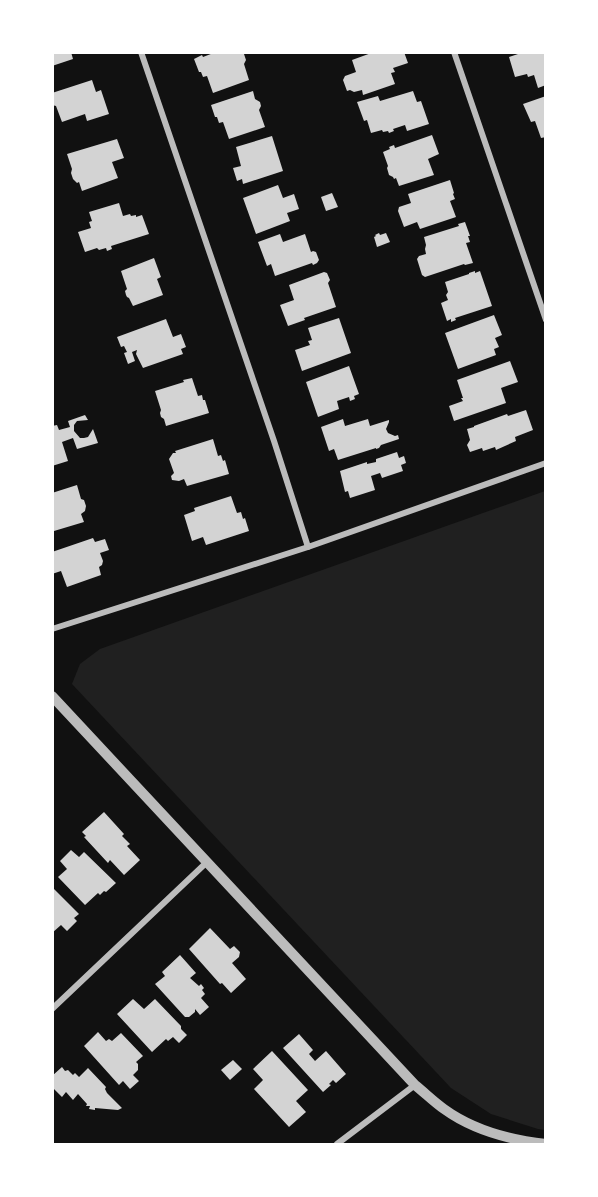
<svg xmlns="http://www.w3.org/2000/svg" width="598" height="1197" font-family="Raleway,sans-serif">
  <rect width="100%" height="100%" fill="#111"/>
  <!-- green -->
  <polygon fill="#202020" points="545,491 546,491 545,1130 538,1129 491,1114 451,1088 72,684 80,664 100,649"/>
  <!-- building -->
  <g fill="#d3d3d3">
    <polygon points="52,52 71,52 73,59 52,66"/>
    <polygon points="216,52 239,52 244,54 246,60 244,64 249,80 213,93 207,76 203,77 201,72 199,72 194,59 202,55 203,57"/>
    <polygon points="374,52 404,52 408,63 393,68 395,72 391,73 395,84 363,95 362,90 354,92 350,90 347,91 343,80 345,76 356,72 352,60"/>
    <polygon points="524,52 546,52 546,85 538,88 534,75 528,77 527,74 515,77 509,57"/>
    <polygon points="92,80 96,92 101,90 109,114 87,121 85,114 62,122 56,106 52,105 52,93"/>
    <polygon points="253,91 255,99 260,102 261,106 259,110 265,127 229,139 223,122 219,123 217,117 215,117 211,105"/>
    <polygon points="413,91 417,102 421,101 429,124 407,131 405,125 393,129 394,131 389,133 388,131 383,132 382,130 371,133 367,120 364,121 357,102 378,96 380,101"/>
    <polygon points="546,96 546,137 541,138 535,121 531,122 523,104"/>
    <polygon points="432,135 439,154 428,159 434,175 399,186 396,178 394,179 393,177 389,175 387,168 388,166 383,152 390,149 389,147 394,145 395,148"/>
    <polygon points="272,136 283,171 243,184 242,179 237,181 233,168 241,166 236,147"/>
    <polygon points="117,139 124,158 112,162 118,178 82,191 79,182 77,183 73,179 71,173 72,169 67,154"/>
    <polygon points="450,180 454,193 453,194 455,199 450,201 456,217 420,229 417,222 404,227 398,211 399,207 411,203 408,194"/>
    <polygon points="278,185 283,198 294,194 299,209 287,213 290,221 256,234 243,198"/>
    <polygon points="332,193 338,207 326,211 321,197"/>
    <polygon points="119,203 123,216 130,214 131,216 136,215 136,217 142,215 149,234 111,246 112,249 107,251 106,248 99,250 97,248 85,252 78,232 91,228 89,222 92,221 89,212"/>
    <polygon points="465,222 470,236 468,236 470,242 466,243 473,263 465,265 464,264 425,277 422,275 417,259 419,256 426,254 425,249 426,245 424,237 459,226 458,224"/>
    <polygon points="379,233 380,235 386,233 390,242 377,247 374,237 376,236 375,235"/>
    <polygon points="280,234 283,242 305,234 311,252 313,251 316,252 319,260 317,263 313,265 312,263 275,276 271,264 267,266 258,242"/>
    <polygon points="154,258 161,277 157,279 163,295 133,306 129,298 127,297 126,295 125,291 127,289 121,271"/>
    <polygon points="475,271 475,273 480,271 492,306 455,318 456,320 451,322 451,319 447,321 441,303 448,300 446,295 448,292 445,282 469,274 469,273"/>
    <polygon points="324,272 327,273 330,280 328,283 336,307 304,318 305,320 288,326 280,305 294,300 289,285"/>
    <polygon points="494,315 502,335 495,338 499,347 494,349 496,355 458,369 445,333"/>
    <polygon points="339,318 351,353 302,371 295,350 310,345 308,341 312,340 308,328"/>
    <polygon points="166,319 173,337 181,334 186,347 181,349 183,354 143,368 136,354 137,350 132,352 135,361 128,364 124,353 127,352 124,346 121,347 117,337"/>
    <polygon points="510,361 518,382 501,388 506,403 454,421 449,406 463,401 461,398 463,398 457,380"/>
    <polygon points="349,366 359,394 354,396 355,399 350,401 349,397 337,401 339,409 318,417 306,382"/>
    <polygon points="192,378 198,396 202,395 203,400 205,400 209,413 166,426 164,419 161,417 160,413 161,410 155,391 184,382 183,380"/>
    <polygon points="526,410 533,430 515,437 516,441 496,450 495,447 483,451 482,448 470,452 467,445 470,440 467,429 474,427 474,426 507,414 508,416"/>
    <polygon points="85,415 88,420 77,421 74,425 74,431 80,438 84,438 88,437 93,429 98,443 77,449 73,438 62,442 68,461 52,466 52,426 57,425 59,430 70,427 68,421"/>
    <polygon points="343,419 345,426 368,419 370,426 389,420 389,422 386,429 388,433 395,436 398,435 399,439 381,445 379,448 376,449 376,448 338,460 334,449 329,451 321,427"/>
    <polygon points="213,439 218,456 221,455 223,461 225,460 229,474 187,486 184,479 179,481 172,480 171,476 174,473 169,459 173,453 176,453 175,451"/>
    <polygon points="397,452 399,458 404,456 406,463 401,465 403,471 382,478 380,473 371,476 375,490 350,498 348,491 345,492 340,471 367,462 367,464 376,462 376,459"/>
    <polygon points="77,485 81,499 84,500 86,506 85,511 81,514 84,522 54,531 52,493"/>
    <polygon points="231,496 237,513 241,512 243,519 245,518 249,531 206,545 203,537 192,541 184,515 195,511 194,508"/>
    <polygon points="93,538 95,542 105,539 109,550 100,553 103,561 102,565 99,567 101,575 67,587 61,571 52,574 52,552"/>
    <polygon points="104,812 124,834 122,836 130,844 127,846 140,860 124,875 110,860 108,863 84,837 86,836 82,832"/>
    <polygon points="71,850 79,857 84,852 116,883 106,892 104,891 100,895 98,893 85,905 58,877 67,869 60,861"/>
    <polygon points="52,887 79,914 74,918 77,921 67,931 61,925 52,933"/>
    <polygon points="210,928 230,949 234,946 240,952 239,957 232,963 246,979 231,993 222,983 220,984 189,949"/>
    <polygon points="180,955 196,973 190,978 199,986 201,984 204,988 202,990 205,994 201,998 209,1007 200,1015 195,1009 195,1012 189,1017 185,1017 155,984 165,976 162,972"/>
    <polygon points="133,999 144,1009 155,999 181,1026 181,1029 187,1035 179,1043 173,1037 168,1041 166,1039 152,1052 117,1014"/>
    <polygon points="98,1032 106,1041 109,1039 112,1041 121,1033 143,1056 136,1062 138,1064 138,1070 133,1075 139,1081 130,1089 123,1081 119,1085 84,1046"/>
    <polygon points="299,1034 313,1050 309,1054 315,1061 326,1051 346,1074 336,1083 333,1080 329,1084 331,1085 323,1092 283,1048"/>
    <polygon points="272,1051 308,1090 296,1101 306,1112 289,1127 254,1089 263,1080 253,1069"/>
    <polygon points="233,1060 242,1069 230,1080 221,1070"/>
    <polygon points="62,1067 65,1071 68,1070 73,1075 75,1073 79,1077 88,1068 106,1087 105,1089 107,1093 122,1108 118,1110 95,1108 95,1110 89,1109 90,1106 86,1106 87,1104 78,1094 73,1100 66,1092 62,1097 52,1087 52,1076"/>
  </g>
  <g fill="none" stroke-linecap="round" stroke-linejoin="round">
    <!-- minor -->
    <g stroke="#bcbcbc" stroke-width="6">
      <polyline points="141,52 274,441 308,547"/>
      <polyline points="454,52 546,320"/>
      <polyline points="52,629 308,547 546,463"/>
      <polyline points="52,1009 207,862"/>
      <polyline points="337,1144 415,1085"/>
    </g>
    <!-- tertiary -->
    <path stroke="#bcbcbc" stroke-width="10" d="M52 696 415 1085C425 1093 434 1102 444 1109 473 1130 510 1140 546 1144"/>
  </g>
  <!-- border -->
  <rect width="598" height="1197" fill="none" stroke="#ffffff" stroke-width="108"/>
</svg>
